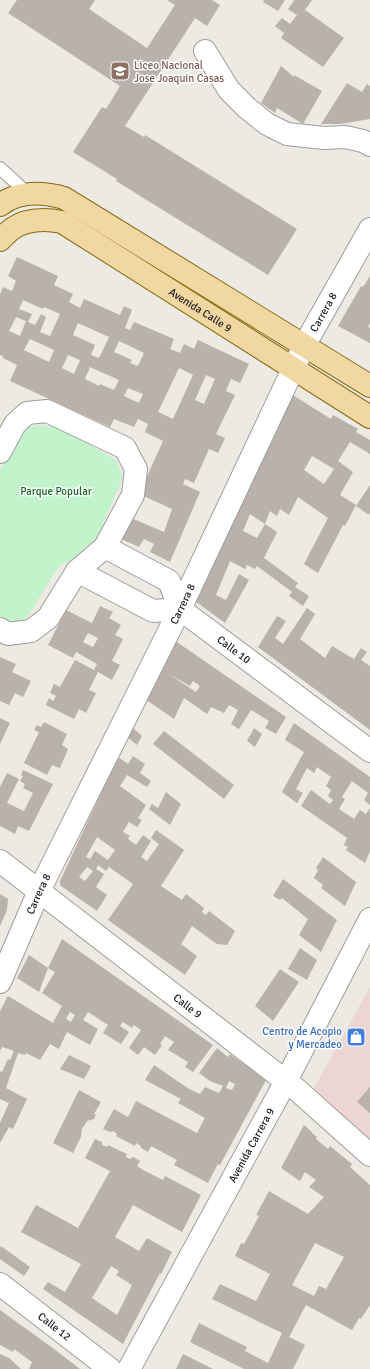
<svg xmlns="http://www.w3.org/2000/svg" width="370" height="1369" font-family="Signika,sans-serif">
  <rect width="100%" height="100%" fill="#eceae2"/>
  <!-- commercial -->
  <polygon fill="#ecd6d3" points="370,987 370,1142 314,1088"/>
  <!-- park -->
  <polygon fill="#c3f3cb" points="38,425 61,428 116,460 123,477 96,540 81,555 59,566 24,622 0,625 0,470 25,428"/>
  <!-- building -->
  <g fill="#b9b2ac" fill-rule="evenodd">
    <polygon points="17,0 95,0 89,9 147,48 175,5 167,0 212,0 220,5 207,26 195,18 125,126 144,137 145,135 297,229 268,275 116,181 117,179 73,152 102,107 106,109 120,86 8,13"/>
    <polygon points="264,0 285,0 278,11 263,2"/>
    <polygon points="293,0 312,0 305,10 344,38 323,67 281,38 284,33 275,26 282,18 290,24 297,15 288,9 294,1"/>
    <polygon points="281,66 294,77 294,75 322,91 303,124 277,108 275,113 261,103"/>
    <polygon points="347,83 362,92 367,84 370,86 370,119 341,124 321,124"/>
    <path d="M17 257 58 276 54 285 73 294 69 302 80 308 84 299 120 315 124 306 132 310 125 328 130 330 134 322 174 339 170 349 180 353 184 344 194 349 198 340 249 364 240 383 231 379 226 391 235 395 216 434 225 438 218 453 209 449 194 483 185 479 183 484 200 492 170 562 150 552 154 544 144 539 139 547 119 538 129 517 164 532 172 509 139 494 163 441 145 432 148 424 138 419 134 427 114 419 110 427 10 381 17 365 3 358V356L0 355V294L3 287 12 291 16 281 8 276ZM23 300 43 309 44 307 60 314 50 336 40 332 46 317 41 314 35 325 28 322 32 314 19 309ZM16 317 26 321 20 336 9 331ZM78 323 109 337 99 358 91 355 95 345 73 335ZM30 339 54 350 49 362 24 350ZM119 341 144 353 138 366 130 363 132 360 114 352ZM68 355 80 360 74 374 62 368ZM90 367 119 380 114 390 100 384 99 386 85 379ZM179 368 193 375 173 419 158 412ZM206 375 215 379 204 404 195 400ZM128 388 143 394 139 403 124 396Z"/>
    <polygon points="370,276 370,323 368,327 370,328 370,343 338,326 361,286 363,287"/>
    <path d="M288 392 331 419 333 415 358 429 356 432 370 440V454L350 442 338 461 353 472 340 495 356 505 345 526 343 525 318 573 304 564 328 518 298 497 289 515 280 509 277 516 270 511 265 524 250 514 243 531 257 538 265 524 277 532 264 558 298 583 295 587 309 596 303 606 289 596 292 592 257 566 255 569 247 565 245 569 230 561 216 595 226 600 239 574 249 580 225 623 195 601ZM312 456 334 469 324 484 304 470Z"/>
    <polygon points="370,485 370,513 369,515 356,506"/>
    <path d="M100 606 113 612 109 618 121 625 115 635 123 639 112 661 120 665 112 680 98 672 89 690 96 693 86 713 79 709 74 719 46 705 49 698 53 701 56 696 50 693 54 684 60 687 75 660 94 670 97 664 76 652 73 658 48 645 66 610 92 623ZM88 633 98 638 93 647 83 642Z"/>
    <polygon points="307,608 315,614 300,639 325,658 332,646 354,659 361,648 367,652 361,660 370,666 370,730 258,647 277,616 286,621 275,638 283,644"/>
    <path d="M174 640 286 717 276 734 265 728 269 721 251 710 239 729 231 724 238 710 229 705 224 713 211 707 207 714 184 698 174 719 145 699ZM169 674 190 686 193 681 200 686 196 692Z"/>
    <polygon points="0,657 16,664 12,672 31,681 23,697 15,693 9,705 0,701"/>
    <polygon points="0,718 10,723 0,744"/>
    <polygon points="44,722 67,734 62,745 68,749 60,768 52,765 47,775 24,763 39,732 34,730 37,725 41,727"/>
    <polygon points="294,723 370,777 370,805 364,800 368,793 352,781 342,797 345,799 339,809 354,819 360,810 366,814 370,808 370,851 365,863 346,850 348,847 344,845 347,838 301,806 311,790 330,804 333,800 328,796 331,790 326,786 331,777 317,767 314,773 307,768 296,789 303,793 297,803 282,792 304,752 285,740"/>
    <polygon points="132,727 142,736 137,745 127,737"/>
    <polygon points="254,728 262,734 255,747 247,741"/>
    <polygon points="164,731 234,785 224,799 153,744"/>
    <path d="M133 756 145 764 140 773 151 781 147 787 127 775 120 786 146 805 138 818 142 820 137 827 129 822 123 832 130 836 128 839 136 845 143 835 151 841 141 857 147 861 159 844 151 838 156 830 184 850 161 886 182 900 186 894 204 908 202 912 206 915 209 911 235 931 227 945 217 944 192 926 181 944 197 956 185 975 108 920 133 884 109 867 106 871 98 865 96 869 104 874 96 887 107 895 97 911 61 886 60 884V881L118 757 128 764ZM97 837 115 850 108 860 95 851 90 859 86 857ZM87 867 93 871 85 881 79 877Z"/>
    <polygon points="23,770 53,784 29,831 18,826 15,834 0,826 0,787 7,773 19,779 7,803 24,811 33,793 23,788 25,784 20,781 23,776 21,775"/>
    <polygon points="166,792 181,804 170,825 149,809 152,804 158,808"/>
    <polygon points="323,857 356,882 345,906 321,888 323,885 314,878 318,870 316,868"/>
    <polygon points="283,879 337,920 321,952 299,935 308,919 282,898 280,900 273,896"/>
    <polygon points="0,894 8,899 7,910 0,926"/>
    <path d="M62 939 213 1045 193 1072 185 1067 188 1062 168 1050 174 1042 165 1036 160 1044 162 1045 155 1055 144 1047 138 1055 129 1048 141 1030 134 1025 132 1028 123 1022 120 1026 129 1032 121 1044 103 1033 108 1025 88 1012 83 1020 98 1029 90 1045 67 1032 59 1049 50 1044 40 1060 26 1053 25 1055 18 1053 6 1088 27 1099 13 1129 9 1127 0 1143V1123L9 1103 0 1099V1071L2 1072 8 1059 10 1060 14 1051 2 1047 0 1051V1011L8 996 53 1023 62 1006 42 993 55 972 48 968ZM70 1012 75 1015 71 1022 66 1019Z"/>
    <polygon points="300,948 317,960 307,980 288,969"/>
    <polygon points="29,955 48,968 39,992 17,978"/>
    <polygon points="280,969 299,982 273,1021 255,1006"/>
    <path d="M217 1048 228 1057 230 1054 266 1080 220 1165 218 1164 208 1183 174 1165 177 1160 151 1146 148 1152 141 1148V1146L136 1143 135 1146 116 1136 117 1134 113 1131 110 1132 103 1129 114 1109 128 1117 136 1101 197 1133 205 1118 178 1103 181 1099 145 1080 154 1065 189 1089 200 1094 205 1087 219 1093 223 1086 210 1081 199 1073ZM229 1081 235 1084 232 1090 226 1088Z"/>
    <polygon points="69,1055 91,1066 84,1079 60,1069"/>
    <polygon points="370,1087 370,1113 357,1102"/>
    <polygon points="79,1090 101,1102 94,1114 96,1115 94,1119 87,1121 82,1129 81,1137 73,1153 53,1143"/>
    <path d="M304 1125 312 1132V1133L317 1137 316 1139 328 1149 330 1146 352 1164 350 1167 370 1185V1305L361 1319 359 1318 352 1330 306 1305 289 1337 305 1345 293 1369H244L190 1342 199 1323 247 1347 245 1351 268 1363 282 1333 212 1299 220 1284 256 1301 270 1274 235 1256 241 1243 244 1244 258 1218 259 1216 256 1215 269 1191 308 1214 324 1197 309 1187 316 1180 305 1172 300 1181 281 1168ZM315 1243 344 1257 326 1289 319 1286 314 1296 292 1285Z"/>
    <path d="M95 1139 102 1142V1145L107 1147 108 1145 127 1154 126 1157 130 1159 133 1157 140 1161 137 1166 143 1170 163 1180 165 1176 201 1195 182 1232 133 1205 115 1237 139 1251 147 1238 172 1252 161 1274 160 1273 123 1344 43 1289 48 1282 65 1292 81 1264 21 1232 36 1205 78 1228 110 1171 85 1158ZM111 1266 119 1271 116 1275 132 1285 117 1315 92 1298Z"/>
    <polygon points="1,1246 30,1267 24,1276 0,1259 0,1248"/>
    <polygon points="0,1310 50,1346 80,1369 29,1369 32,1362 14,1349 13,1352 0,1345"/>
    <polygon points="0,1354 9,1358 21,1369 0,1369"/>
    <polygon points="183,1354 213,1369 176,1369"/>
  </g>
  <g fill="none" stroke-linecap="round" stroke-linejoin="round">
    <defs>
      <polyline id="service" points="0,168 27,193"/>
      <g id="minor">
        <polyline points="205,51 229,90 247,108 267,124 287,134 324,138 345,137 363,141 370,145"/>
        <polyline points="0,452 15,424 27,413 47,411 125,448 136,469 133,495 105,547 77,571 48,618 31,631 8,634 0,629"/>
        <path id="s1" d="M105 547 169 581 180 609 370 751"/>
        <polyline points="77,571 153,611 180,609"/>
        <path id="s2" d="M0 861 296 1089 370 1155"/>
        <path id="s3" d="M0 982 39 891 180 609 304 346 370 229"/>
        <path id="s4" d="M0 1284 110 1369"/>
      </g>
      <g id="tertiary">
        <path id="s5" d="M129 1369 286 1081 370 919"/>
      </g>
      <g id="primary">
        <path d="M0 205C18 191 43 192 64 198L370 386"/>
        <path id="s6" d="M0 240C4 236 8 232 12 229 26 219 46 219 62 222L370 417"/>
      </g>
    </defs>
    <!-- service casing -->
    <use href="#service" stroke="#9d9d9d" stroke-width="14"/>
    <!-- minor casing -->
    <use href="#minor" stroke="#9d9d9d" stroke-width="24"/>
    <!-- tertiary casing -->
    <use href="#tertiary" stroke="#9d9d9d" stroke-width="24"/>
    <!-- primary casing -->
    <use href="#primary" stroke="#846910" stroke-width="24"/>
    <!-- service -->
    <use href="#service" stroke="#fff" stroke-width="12"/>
    <!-- minor -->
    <use href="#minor" stroke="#fff" stroke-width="22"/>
    <!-- tertiary -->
    <use href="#tertiary" stroke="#fff" stroke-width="22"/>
    <!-- primary -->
    <use href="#primary" stroke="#f1d7a2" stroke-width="22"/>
  </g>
  <!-- icons -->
  <defs>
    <symbol id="school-square" viewBox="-11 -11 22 22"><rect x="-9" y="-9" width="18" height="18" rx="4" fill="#8d6e63" stroke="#fff"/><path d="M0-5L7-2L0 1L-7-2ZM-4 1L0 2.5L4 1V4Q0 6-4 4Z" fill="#fff"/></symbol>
    <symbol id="shop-square" viewBox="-11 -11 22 22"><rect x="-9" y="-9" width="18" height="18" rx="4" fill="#3f7fe0" stroke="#fff"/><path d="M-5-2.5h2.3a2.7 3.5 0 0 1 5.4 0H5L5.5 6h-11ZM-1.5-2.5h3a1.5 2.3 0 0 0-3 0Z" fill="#fff"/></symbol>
  </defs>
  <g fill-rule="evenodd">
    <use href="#school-square" x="109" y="60" width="22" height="22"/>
    <use href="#shop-square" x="345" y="1026" width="22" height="22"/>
  </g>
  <g text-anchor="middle" stroke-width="3" stroke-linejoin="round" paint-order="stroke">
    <!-- education labels -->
    <g font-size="11" fill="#785e54" stroke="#fff" text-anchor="start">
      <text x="134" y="69">Liceo Nacional<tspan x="134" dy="13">Jose Joaquin Casas</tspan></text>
    </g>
    <!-- street labels -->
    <g font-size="11" fill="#1c1c1c" stroke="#fff">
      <text dy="4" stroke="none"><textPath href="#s6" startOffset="232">Avenida Calle 9</textPath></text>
      <text dy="4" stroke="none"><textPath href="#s3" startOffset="744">Carrera 8</textPath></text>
      <text dy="4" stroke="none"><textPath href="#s3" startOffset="420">Carrera 8</textPath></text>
      <text dy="4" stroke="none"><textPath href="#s1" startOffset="170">Calle 10</textPath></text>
      <text dy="4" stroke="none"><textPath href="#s3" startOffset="96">Carrera 8</textPath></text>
      <text dy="4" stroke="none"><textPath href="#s2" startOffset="237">Calle 9</textPath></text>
      <text dy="4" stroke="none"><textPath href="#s5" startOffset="255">Avenida Carrera 9</textPath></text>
      <text dy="4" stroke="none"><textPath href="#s4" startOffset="69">Calle 12</textPath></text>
    </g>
    <!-- park labels -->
    <g font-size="11" fill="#166d26" stroke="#fff">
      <text x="56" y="495">Parque Popular</text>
    </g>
    <!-- shop labels -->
    <g font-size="11" fill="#366cbe" stroke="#fff" text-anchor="end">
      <text x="342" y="1035">Centro de Acopio<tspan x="342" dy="13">y Mercadeo</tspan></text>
    </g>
  </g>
</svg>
